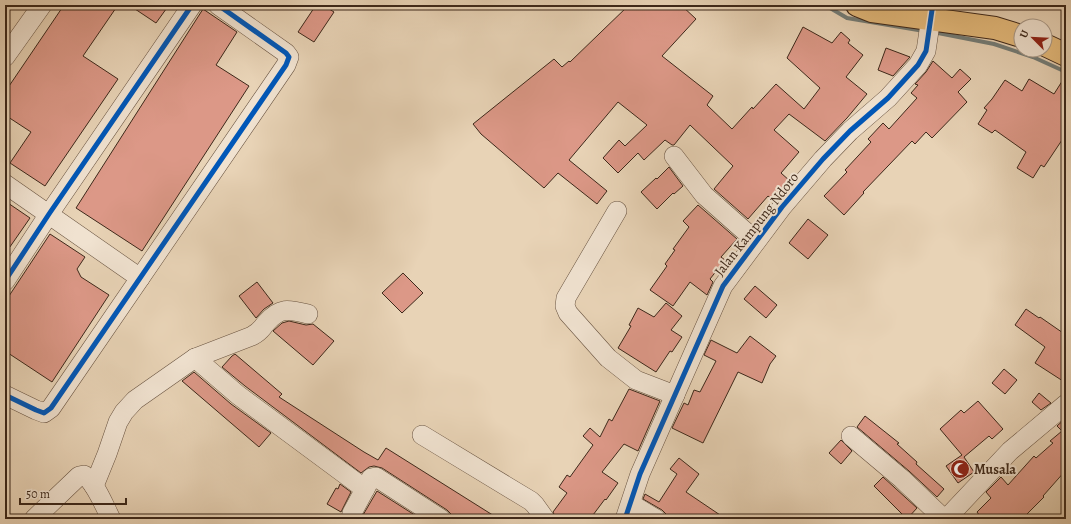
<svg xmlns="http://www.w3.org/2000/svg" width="1071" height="524" font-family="Alegreya,serif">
  <rect width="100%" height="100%" fill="#e8d3b6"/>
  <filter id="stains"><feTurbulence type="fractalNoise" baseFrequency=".005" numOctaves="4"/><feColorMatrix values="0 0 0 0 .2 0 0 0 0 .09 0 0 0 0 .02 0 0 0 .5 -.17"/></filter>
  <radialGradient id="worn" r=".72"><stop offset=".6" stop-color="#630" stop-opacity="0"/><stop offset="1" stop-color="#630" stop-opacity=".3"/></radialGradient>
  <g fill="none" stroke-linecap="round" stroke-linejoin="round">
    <!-- stream -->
    <g stroke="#747d78" stroke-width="4">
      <polyline points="825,5 847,18 924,31"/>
      <polyline points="933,32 994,44 1033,57 1066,72"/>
    </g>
  </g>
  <!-- building -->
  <g fill="#dc9887" stroke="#3d281a">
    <polygon points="64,5 118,5 83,56 118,79 45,186 10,163 31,132 5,115 5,92"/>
    <polygon points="129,5 169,5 156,23"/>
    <polygon points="316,5 323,5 334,12 314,42 298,32"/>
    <polygon points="629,5 681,5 696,19 662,56 713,96 707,105 732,129 752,107 753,109 776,84 804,109 820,88 787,58 803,27 832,43 841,32 850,40 848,43 863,55 846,77 867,94 847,118 825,141 789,114 774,130 799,152 781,173 790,181 773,200 768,196 748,219 714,189 733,166 690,125 674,145 672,145 665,140 644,160 638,153 618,173 603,158 619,140 625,146 647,125 618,102 569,160 607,191 597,204 558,173 544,188 481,134 473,124 554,59 562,67 569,61 570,62"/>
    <polygon points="203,9 237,32 216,65 249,86 142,251 76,208"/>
    <polygon points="886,48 910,57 893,76 878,70"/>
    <polygon points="933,61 952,78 960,69 971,79 958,92 967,102 932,138 926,132 915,144 912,141 863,192 864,193 844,215 824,196 847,172 845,170 871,142 868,139 883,123 889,129 917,98 911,93 918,85 915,84 926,72"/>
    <polygon points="1066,75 1066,134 1044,167 1041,165 1033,178 1017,168 1026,152 995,130 992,133 978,124 987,110 984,108 992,99 1005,80 1022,91 1029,79 1054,94"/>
    <polygon points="669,167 683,186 674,194 673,193 657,209 641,192 656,178 657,179"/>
    <polygon points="5,201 30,218 5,254"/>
    <polygon points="698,205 737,239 721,257 725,260 710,279 713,282 707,295 690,282 673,306 650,290 667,266 665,264 675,250 673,249 689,227 683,221"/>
    <polygon points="808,219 828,235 808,259 789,243"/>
    <polygon points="50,234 85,257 77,269 81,277 109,295 52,382 5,351 5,302"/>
    <polygon points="403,273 423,293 402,313 382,293"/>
    <polygon points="257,282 273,303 264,309 256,318 239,296"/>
    <polygon points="755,286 777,305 766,318 744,299"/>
    <polygon points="666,303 682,316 671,330 682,337 672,352 670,351 656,372 618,348 631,326 629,325 638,308 654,317"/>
    <polygon points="1026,309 1039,318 1040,317 1066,335 1066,383 1035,363 1045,347 1015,325"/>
    <polygon points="289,321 306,325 313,324 334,341 313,365 273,331 282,323"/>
    <polygon points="750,336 776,356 770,364 762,383 738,372 703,443 672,428 684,403 688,405 694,390 700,392 716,361 704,355 711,340 737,353"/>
    <polygon points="235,354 282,394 279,397 364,452 378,460 386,448 499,519 452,519 451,514 447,510 382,468 374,466 369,467 361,473 245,386 222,367 232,356"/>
    <polygon points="1004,369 1017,380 1005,394 992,383"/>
    <polygon points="194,372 231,404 271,433 259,447 182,381"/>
    <polygon points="629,389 660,401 638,451 624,444 602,472 618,483 606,500 605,499 590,519 556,519 553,512 567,493 559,487 567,475 570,477 593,445 583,436 590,428 600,437 609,419 612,421"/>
    <polygon points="1039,393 1051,403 1041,410 1032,402"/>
    <polygon points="978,401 1003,429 992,439 989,436 964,457 974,472 958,483 946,466 962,455 940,429 961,410 964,413"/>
    <polygon points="865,416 899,443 897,444 917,462 916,464 944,489 937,497 909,471 857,427"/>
    <polygon points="1066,418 1066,470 1043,496 1044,497 1022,519 982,519 977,512 991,498 986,492 1001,477 1008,485 1034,456 1036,458 1053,443 1050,441 1062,431 1057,426"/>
    <polygon points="841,440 852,451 841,464 829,453"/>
    <polygon points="679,458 699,474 686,492 726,519 667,519 666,514 662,510 643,499 645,494 659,502 677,474 670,469"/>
    <polygon points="883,477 917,508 907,519 874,486"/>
    <polygon points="340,484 351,492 341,512 327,504 336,488 338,489"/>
    <polygon points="377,491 421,519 369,519 363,515"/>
  </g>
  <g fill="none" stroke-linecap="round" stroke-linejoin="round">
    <defs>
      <g id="minor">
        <polyline points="5,57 42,5"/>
        <polyline points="674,156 704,195 756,241"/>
        <polyline points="5,184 140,278"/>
        <polyline points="617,211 566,298 565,306 568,313 608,358 636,380 675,395"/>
        <polyline points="5,281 49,214 192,5"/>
        <polyline points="195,358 238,395 365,489 371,478 376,477 441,519"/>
        <polyline points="5,395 36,410 44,413 51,408 286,65 289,57 286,53 218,5"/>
        <polyline points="422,435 531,501 535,505 545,519"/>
        <polyline points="851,436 902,479 944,519"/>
        <path d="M94 486 107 454 118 422 124 412 135 400 195 358 252 336C261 331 260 330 266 323 280 307 288 309 308 314"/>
        <polyline points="631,504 656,519"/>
        <path d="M34 519 79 476 84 475C95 482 105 507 111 519"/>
        <polyline points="351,519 352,513 365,489"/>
        <polyline points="625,519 640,474 723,286 782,207 823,159 850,131 888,98 918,65 926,51 932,10"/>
        <polyline points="946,519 1010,451 1066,404"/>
      </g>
      <g id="major">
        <polyline points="857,5 872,11 995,28 1021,36"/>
        <polyline points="1045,45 1066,55"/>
      </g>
    </defs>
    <!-- minor casing -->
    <use href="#minor" stroke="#685341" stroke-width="20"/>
    <!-- major casing -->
    <use href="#major" stroke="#3d281a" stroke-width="24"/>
    <!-- minor -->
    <use href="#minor" stroke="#f0e2d0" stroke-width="19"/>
    <!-- major -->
    <use href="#major" stroke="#e4ba7b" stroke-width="22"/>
    <defs>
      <g id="cycleway">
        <polyline points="5,281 49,214 192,5"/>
        <polyline points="5,395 36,410 44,413 51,408 286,65 289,57 286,53 218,5"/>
        <polyline points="625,519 640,474 723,286 782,207 823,159 850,131 888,98 918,65 926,51 932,10"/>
      </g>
    </defs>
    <!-- cycleway casing -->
    <use href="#cycleway" stroke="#f0e2d0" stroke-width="8"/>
    <!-- cycleway -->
    <use href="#cycleway" stroke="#0057b8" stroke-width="5"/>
  </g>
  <!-- icons -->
  <defs>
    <symbol id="mosque-disc" viewBox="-11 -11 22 22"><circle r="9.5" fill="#8f2418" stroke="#f0e2d0"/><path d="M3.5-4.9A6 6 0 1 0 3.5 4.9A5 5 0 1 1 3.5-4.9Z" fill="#fff"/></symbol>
  </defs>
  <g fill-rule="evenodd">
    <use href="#mosque-disc" x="949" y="458" width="22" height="22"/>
  </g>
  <g text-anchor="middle" stroke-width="4" stroke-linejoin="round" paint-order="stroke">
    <!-- street labels -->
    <g font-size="14" fill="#3d281a" stroke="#f0e2d0">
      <text transform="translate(756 224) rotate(-52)" y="5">Jalan Kampung Ndoro</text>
    </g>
    <!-- poi labels -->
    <g font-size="14" font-weight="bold" fill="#3d281a" stroke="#f0e2d0" text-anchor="start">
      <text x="974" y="474">Musala</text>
    </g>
  </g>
  <!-- margin -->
  <rect width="1071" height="524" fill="none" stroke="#e8d3b6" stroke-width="20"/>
  <rect x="6" y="6" width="1059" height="512" fill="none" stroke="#3d281a" stroke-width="2"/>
  <rect x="10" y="10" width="1051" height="504" fill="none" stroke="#3d281a"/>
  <!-- north arrow -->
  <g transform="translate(1033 38) rotate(294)"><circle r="19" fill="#f0e2d0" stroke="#a89887"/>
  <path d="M0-3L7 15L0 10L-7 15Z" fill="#8f2418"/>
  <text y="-6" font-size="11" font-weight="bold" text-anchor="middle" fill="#3d281a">U</text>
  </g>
  <!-- scale -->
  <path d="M20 498v6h106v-6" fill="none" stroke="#3d281a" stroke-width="2"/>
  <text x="26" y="498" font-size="12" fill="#3d281a" stroke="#f0e2d0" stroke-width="3" paint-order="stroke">50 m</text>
  <rect width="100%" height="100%" filter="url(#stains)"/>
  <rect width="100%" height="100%" fill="url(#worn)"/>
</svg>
